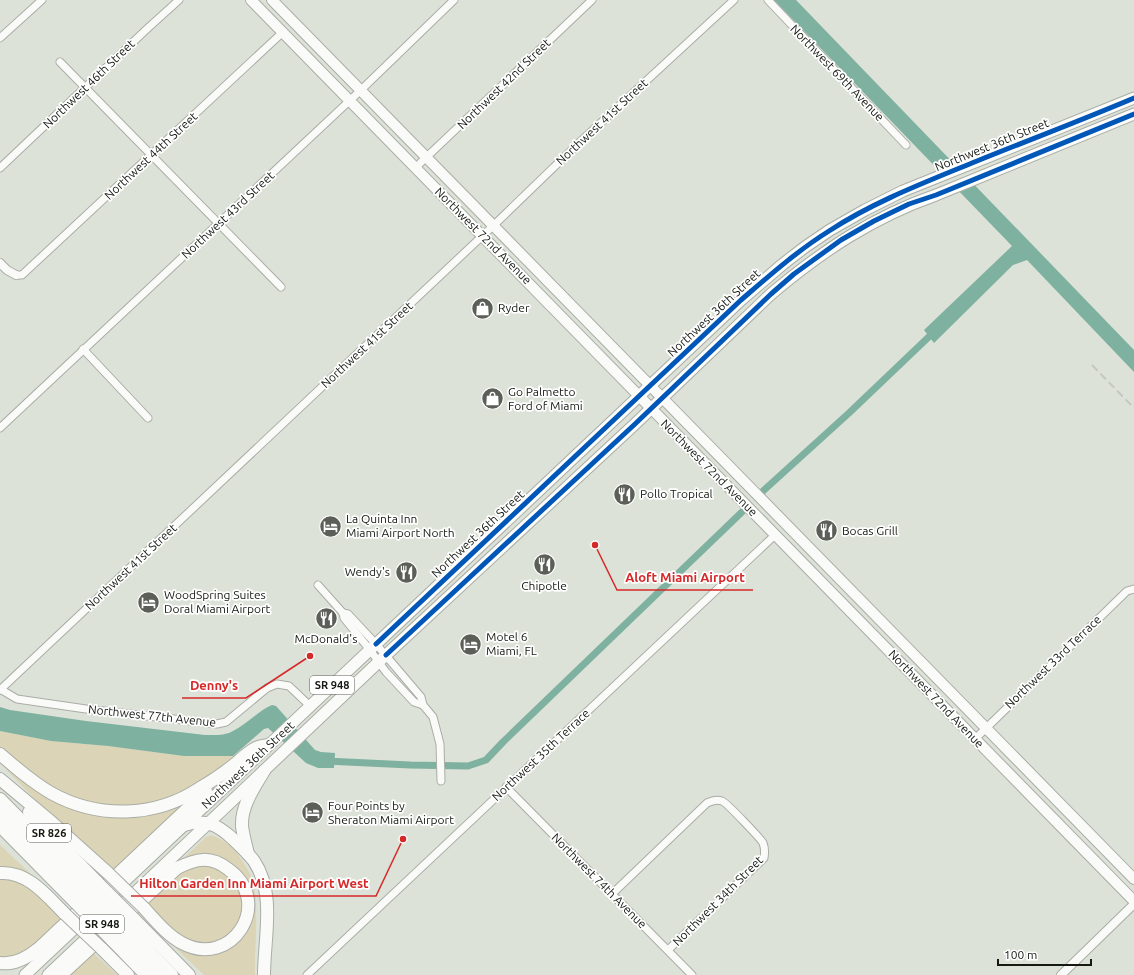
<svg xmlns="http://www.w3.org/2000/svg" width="1134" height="975" font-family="Ubuntu,sans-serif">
  <rect width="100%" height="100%" fill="#dde2d8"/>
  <!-- green -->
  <g fill="#dbd4b6">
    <path d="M0 731 51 741 108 746 184 756H233C214 772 194 787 172 797 140 813 87 806 56 791 36 780 18 763 0 749Z"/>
    <polygon points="0,760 33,787 116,817 137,817 160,812 185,802 187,803 113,874 47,812 0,763"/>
    <path d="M210 835C223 839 231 845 239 856 243 862 247 868 250 874 261 898 254 947 255 975H204L168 941 190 952 202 954 250 922C251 918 253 914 253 910 256 880 231 854 201 854 195 855 189 857 183 859L206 837 210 836Z"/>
    <polygon points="0,845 34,877 33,877 0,868"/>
    <path d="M205 865C214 867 226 870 232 878 235 881 244 899 244 903 244 929 219 948 193 942 177 939 158 915 145 904L180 872 190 867Z"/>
    <path d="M6 878C31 883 47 903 64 920 46 935 26 960 0 957V879Z"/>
    <polygon points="92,952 117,975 67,975"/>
  </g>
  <!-- water -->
  <g fill="#7eb1a0">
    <polygon points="774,0 796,0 1134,350 1134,372 1027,260 1013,265 934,343 924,330 1012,246"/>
    <path d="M272 705 276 706 315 750 321 752 335 753 334 768H318L306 763 268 728 264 729 233 756H184L108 746 51 741 0 731V707L10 710 86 721 205 735C214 735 224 736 233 731 247 724 258 711 272 705Z"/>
  </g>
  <!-- pier -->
  <polygon fill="#dde2d8" points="953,160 976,184 956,191 934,168"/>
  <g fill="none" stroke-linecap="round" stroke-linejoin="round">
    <!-- canal -->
    <g stroke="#7eb1a0" stroke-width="7">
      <polyline points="763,491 849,413 936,330"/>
      <polyline points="326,761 410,765 468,766 486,760 503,742 743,511"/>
    </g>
    <defs>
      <g id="minor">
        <polyline points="768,0 906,145"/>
        <polyline points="0,38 42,0"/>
        <polyline points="60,62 281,287"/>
        <polyline points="0,168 149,27 179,0"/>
        <polyline points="415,168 592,0"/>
        <polyline points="16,275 22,275 283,32"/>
        <polyline points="83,349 148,418"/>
        <polyline points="0,428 361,90 454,0"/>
        <polyline points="318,585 343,613 344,618 370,650 386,672 414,702 423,705"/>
        <polyline points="343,613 348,614 376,644 421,697 423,705 433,717 440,744 441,781"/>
        <polyline points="0,689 17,699 86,709 217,724 226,722 267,688 277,684 289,686 310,706"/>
        <polyline points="0,690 494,225 581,141 734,0"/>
        <polyline points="975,739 1127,591 1134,589"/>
        <polyline points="506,787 692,975"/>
        <path d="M612 894 707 803C712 801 716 799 722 801 726 802 761 839 763 843 765 848 765 852 764 858L668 950"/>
        <polyline points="307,975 775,535"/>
      </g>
      <g id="tertiary">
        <polyline points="0,263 7,270 16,275"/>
        <polyline points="1061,975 1134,904"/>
      </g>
      <g id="secondary">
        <polyline points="251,0 1134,901"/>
        <polyline points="272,0 1134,879"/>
      </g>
      <g id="primary">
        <polyline points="25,975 741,300 783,264 805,247 830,230 865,210 903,191 1134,98"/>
        <path d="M48 975 386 655 635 424 771 294C822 251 873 217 936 195L1134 114"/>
      </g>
      <g id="motorway">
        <path d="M0 754C16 768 32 782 51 793 98 819 155 818 200 788 212 781 224 773 235 764 241 759 247 753 254 749 258 746 264 746 268 745"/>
        <polyline points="0,779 49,820 108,873"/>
        <polyline points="0,799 90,890"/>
        <polyline points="0,812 83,897"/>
        <polyline points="29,812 98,883"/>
        <path d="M184 825C205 819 217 824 233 839 240 846 248 853 254 861 276 894 264 938 264 975"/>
        <polyline points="0,826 76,903"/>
        <path d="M248 854C246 845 243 835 242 826 241 806 254 788 264 771"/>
        <path d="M0 873C28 871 47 896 65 914"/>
        <polyline points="133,918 189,975"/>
        <polyline points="125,926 172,975"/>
        <polyline points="118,932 159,975"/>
        <polyline points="111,939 146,975"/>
        <polyline points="101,948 128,975"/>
        <path d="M0 963C15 965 27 958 38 949L206 791"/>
        <path d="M61 975 177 868C196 859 210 855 228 869 275 902 232 970 182 943 167 935 155 920 144 908"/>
      </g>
    </defs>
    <!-- minor casing -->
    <use href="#minor" stroke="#a9ada5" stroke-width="9"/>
    <!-- tertiary casing -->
    <use href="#tertiary" stroke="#a9ada5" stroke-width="10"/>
    <!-- secondary casing -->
    <use href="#secondary" stroke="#a9ada5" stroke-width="12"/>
    <!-- primary casing -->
    <use href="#primary" stroke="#a9ada5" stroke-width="13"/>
    <!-- motorway casing -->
    <use href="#motorway" stroke="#a9ada5" stroke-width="14"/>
    <!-- minor -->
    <use href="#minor" stroke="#fafbf9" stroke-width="7"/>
    <!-- tertiary -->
    <use href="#tertiary" stroke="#fafbf9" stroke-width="8"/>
    <!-- secondary -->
    <use href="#secondary" stroke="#fafbf9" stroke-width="10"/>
    <!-- primary -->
    <use href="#primary" stroke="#fafbf9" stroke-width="11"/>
    <!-- motorway -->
    <use href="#motorway" stroke="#fafbf9" stroke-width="12"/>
    <!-- rail -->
    <polyline stroke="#c5c7c4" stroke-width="2" stroke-dasharray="8 4" stroke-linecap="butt" points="1092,365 1134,408"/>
    <defs>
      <g id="motorway-bridge">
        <polyline points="108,873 144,908"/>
        <polyline points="98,883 133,918"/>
        <polyline points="90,890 125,926"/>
        <polyline points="83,897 118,932"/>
        <polyline points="76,903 111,939"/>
        <polyline points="65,914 101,948"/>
      </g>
    </defs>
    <!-- motorway-bridge casing -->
    <use href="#motorway-bridge" stroke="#a9ada5" stroke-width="14" stroke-linecap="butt"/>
    <!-- motorway-bridge -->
    <use href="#motorway-bridge" stroke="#fafbf9" stroke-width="12"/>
    <defs>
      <g id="cycleway">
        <path d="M376 644 741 300C770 275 797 251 829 231 875 201 926 182 977 161 1029 140 1082 120 1134 98"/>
        <polyline points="386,655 635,424 771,294 794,274 841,240 874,221 909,204 936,195 1134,114"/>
      </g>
    </defs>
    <!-- cycleway casing -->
    <use href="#cycleway" stroke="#fff" stroke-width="8"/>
    <!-- cycleway -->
    <use href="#cycleway" stroke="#0057b8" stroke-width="5"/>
  </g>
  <!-- icons -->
  <defs>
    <symbol id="shop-disc" viewBox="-11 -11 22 22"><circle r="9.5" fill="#5b5f57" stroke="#fff"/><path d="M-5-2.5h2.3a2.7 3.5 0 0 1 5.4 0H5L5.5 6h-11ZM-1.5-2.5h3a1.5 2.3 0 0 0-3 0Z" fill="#fff"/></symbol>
    <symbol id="restaurant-disc" viewBox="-11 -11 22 22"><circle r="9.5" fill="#5b5f57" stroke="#fff"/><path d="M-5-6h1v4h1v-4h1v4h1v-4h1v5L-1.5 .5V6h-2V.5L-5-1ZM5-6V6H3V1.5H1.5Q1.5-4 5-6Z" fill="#fff"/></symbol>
    <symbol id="hotel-disc" viewBox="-11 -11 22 22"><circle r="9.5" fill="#5b5f57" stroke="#fff"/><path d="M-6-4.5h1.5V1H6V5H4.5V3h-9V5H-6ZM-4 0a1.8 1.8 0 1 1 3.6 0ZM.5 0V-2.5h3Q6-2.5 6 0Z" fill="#fff"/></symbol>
  </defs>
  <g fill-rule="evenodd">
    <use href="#shop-disc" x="470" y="296" width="25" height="25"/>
    <use href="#shop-disc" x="480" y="386" width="25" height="25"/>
    <use href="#restaurant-disc" x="612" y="482" width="25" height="25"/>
    <use href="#hotel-disc" x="318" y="514" width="25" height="25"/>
    <use href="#restaurant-disc" x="814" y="518" width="25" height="25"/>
    <use href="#restaurant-disc" x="532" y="552" width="25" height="25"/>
    <use href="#restaurant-disc" x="394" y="560" width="25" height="25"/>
    <use href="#hotel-disc" x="136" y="590" width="25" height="25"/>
    <use href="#restaurant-disc" x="314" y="606" width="25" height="25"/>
    <use href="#hotel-disc" x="458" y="632" width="25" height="25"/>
    <use href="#hotel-disc" x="300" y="800" width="25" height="25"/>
  </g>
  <g text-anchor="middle" stroke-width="3.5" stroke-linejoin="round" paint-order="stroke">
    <!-- shield labels -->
    <g fill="#fff" stroke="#5b5e59" stroke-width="1">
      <rect x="310" y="676" width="44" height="18" rx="3"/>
      <rect x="27" y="824" width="44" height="18" rx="3"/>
      <rect x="80" y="915" width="44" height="18" rx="3"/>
    </g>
    <g font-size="11" font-weight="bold" fill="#151912">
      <text x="332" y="689">SR 948</text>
      <text x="49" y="837">SR 826</text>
      <text x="102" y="928">SR 948</text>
    </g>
    <!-- street labels -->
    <g font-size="12" fill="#151912" stroke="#fff">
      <text transform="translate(837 73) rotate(46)" y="4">Northwest 69th Avenue</text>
      <text transform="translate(89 84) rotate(-44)" y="4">Northwest 46th Street</text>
      <text transform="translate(504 84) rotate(-44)" y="4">Northwest 42nd Street</text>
      <text transform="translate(602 122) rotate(-43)" y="4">Northwest 41st Street</text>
      <text transform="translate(992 145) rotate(-22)" y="4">Northwest 36th Street</text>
      <text transform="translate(151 156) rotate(-43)" y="4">Northwest 44th Street</text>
      <text transform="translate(228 215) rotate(-43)" y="4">Northwest 43rd Street</text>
      <text transform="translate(483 236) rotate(45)" y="4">Northwest 72nd Avenue</text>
      <text transform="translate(714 313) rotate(-43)" y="4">Northwest 36th Street</text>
      <text transform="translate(367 345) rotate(-43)" y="4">Northwest 41st Street</text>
      <text transform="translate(709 468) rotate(45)" y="4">Northwest 72nd Avenue</text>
      <text transform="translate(478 534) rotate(-43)" y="4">Northwest 36th Street</text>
      <text transform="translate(131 567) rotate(-43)" y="4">Northwest 41st Street</text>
      <text transform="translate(1053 662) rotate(-44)" y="4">Northwest 33rd Terrace</text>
      <text transform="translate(936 699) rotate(46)" y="4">Northwest 72nd Avenue</text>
      <text transform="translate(152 716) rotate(6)" y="4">Northwest 77th Avenue</text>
      <text transform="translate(541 755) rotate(-43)" y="4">Northwest 35th Terrace</text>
      <text transform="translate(248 765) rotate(-43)" y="4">Northwest 36th Street</text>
      <text transform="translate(599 881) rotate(45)" y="4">Northwest 74th Avenue</text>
      <text transform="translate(718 901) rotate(-45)" y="4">Northwest 34th Street</text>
    </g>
    <!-- poi labels -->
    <g font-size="12" fill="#151912" stroke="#fff" text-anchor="start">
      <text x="498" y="312">Ryder</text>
      <text x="508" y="396">Go Palmetto<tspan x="508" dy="14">Ford of Miami</tspan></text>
      <text x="640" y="498">Pollo Tropical</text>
      <text x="346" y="523">La Quinta Inn<tspan x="346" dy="14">Miami Airport North</tspan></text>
      <text x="842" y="535">Bocas Grill</text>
      <text x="390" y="576" text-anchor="end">Wendy's</text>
      <text x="544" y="590" text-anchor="middle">Chipotle</text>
      <text x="164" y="599">WoodSpring Suites<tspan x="164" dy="14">Doral Miami Airport</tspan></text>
      <text x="486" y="641">Motel 6<tspan x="486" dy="14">Miami, FL</tspan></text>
      <text x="326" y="643" text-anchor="middle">McDonald's</text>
      <text x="328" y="810">Four Points by<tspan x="328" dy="14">Sheraton Miami Airport</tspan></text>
    </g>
  </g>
  <!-- callouts -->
  <path fill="none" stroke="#d62828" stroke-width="1.5" d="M595 545L617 590H753M310 656L246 698H182M403 839L376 896H131"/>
  <g fill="#d62828" stroke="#fff" stroke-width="1.5">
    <circle cx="595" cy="545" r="4"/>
    <circle cx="310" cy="656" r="4"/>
    <circle cx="403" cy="839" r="4"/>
  </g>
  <g font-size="13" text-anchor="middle" font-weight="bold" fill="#d62828" stroke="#fff" stroke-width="3.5" stroke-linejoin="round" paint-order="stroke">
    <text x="685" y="582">Aloft Miami Airport</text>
    <text x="214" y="690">Denny's</text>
    <text x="254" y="888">Hilton Garden Inn Miami Airport West</text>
  </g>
  <!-- scale -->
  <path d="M998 959v6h93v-6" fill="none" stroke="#151912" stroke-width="2"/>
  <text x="1004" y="959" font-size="12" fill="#151912" stroke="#ffffff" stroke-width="3" paint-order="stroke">100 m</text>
</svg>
